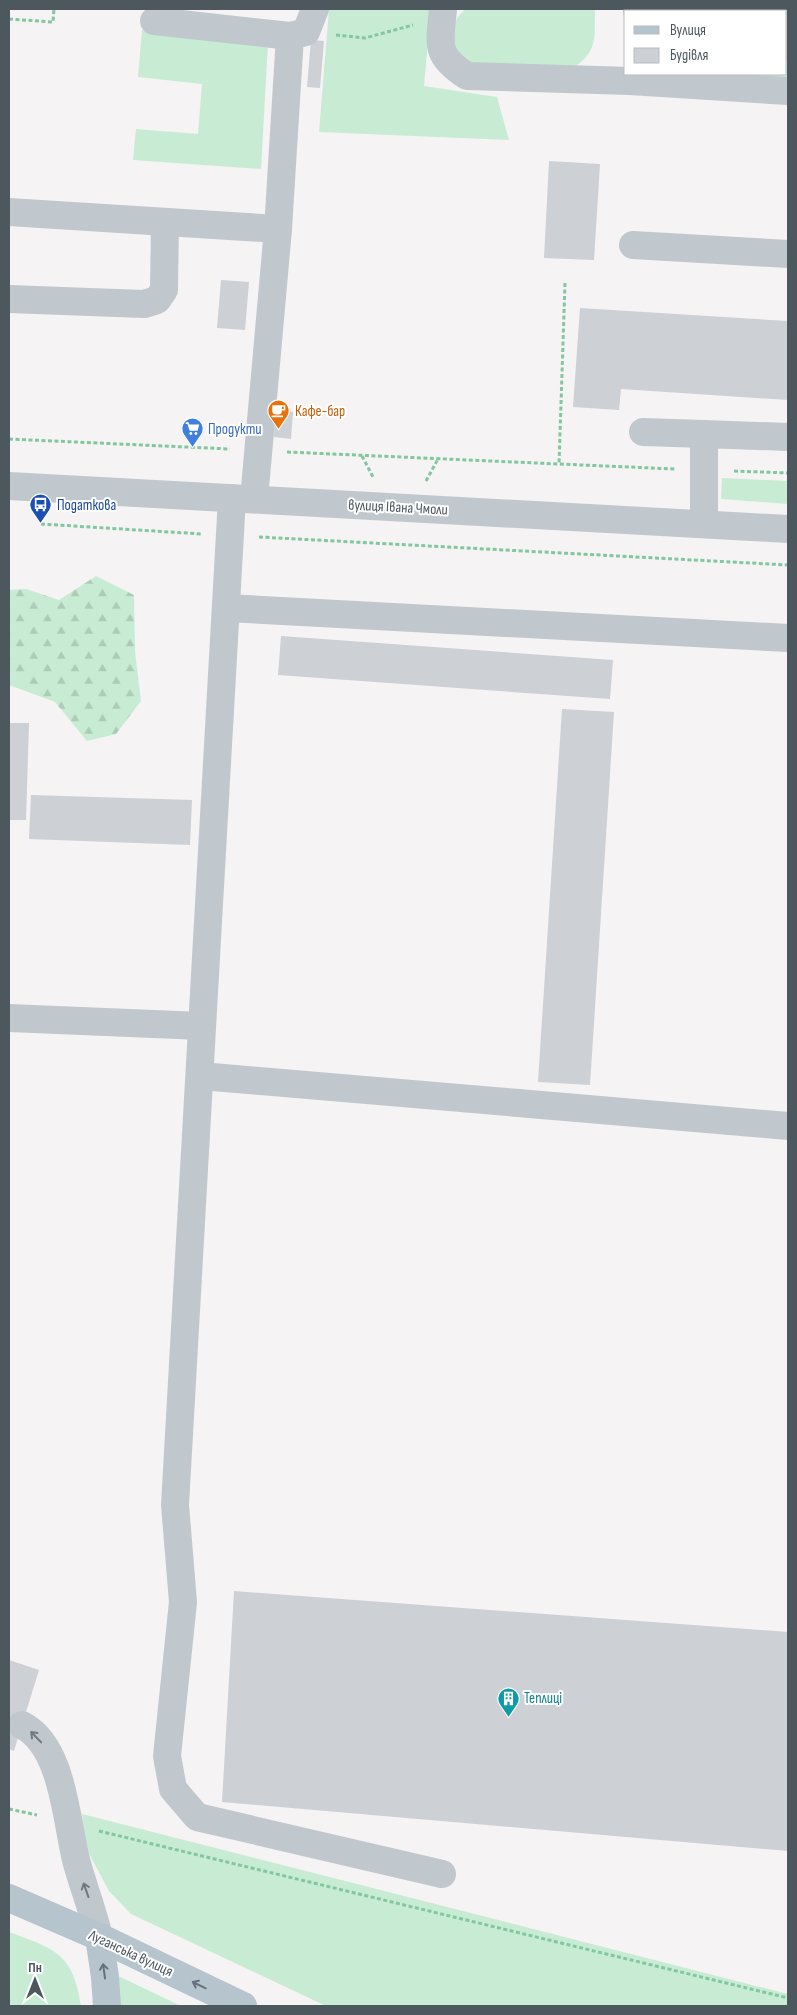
<svg xmlns="http://www.w3.org/2000/svg" width="797" height="2015" font-family="'Sofia Sans Condensed',sans-serif">
  <defs>
    <pattern id="forest-firs" width="22" height="20" patternUnits="userSpaceOnUse" patternTransform="scale(1.25)"><rect width="22" height="20" fill="#c7ecd3"/><path d="M5 1l3.5 6h-7zM16 11l3.5 6h-7z" fill="#adccb8"/></pattern>
  </defs>
  <rect width="100%" height="100%" fill="#f5f3f3"/>
  <!-- grass -->
  <g fill="#c7ecd3">
    <polygon points="329,9 431,9 424,86 497,97 509,140 319,132"/>
    <path d="M466 9H595C594 35 599 49 576 66 560 66 485 70 475 66 465 62 452 49 452 38 451 26 457 16 466 9Z"/>
    <polygon points="650,9 788,9 788,78 721,74 786,74 786,11 649,11"/>
    <polygon points="142,30 268,43 261,169 133,160 136,129 198,134 202,84 138,77"/>
    <polygon points="722,478 788,481 788,504 721,499"/>
    <polygon points="82,1814 788,1994 788,2006 326,2006 131,1914 109,1891 86,1848"/>
    <path d="M9 1932C55 1949 73 1953 81 2006H9Z"/>
    <polygon points="114,1974 181,2006 118,2006"/>
  </g>
  <!-- forest -->
  <polygon fill="url(#forest-firs)" points="96,576 134,595 135,652 141,701 116,734 87,741 55,702 9,685 9,590 26,589 59,600"/>
  <!-- building -->
  <g fill="#cdd0d4">
    <polygon points="711,9 788,9 788,59 786,59 786,11 711,11"/>
    <polygon points="311,40 324,41 320,88 307,87"/>
    <polygon points="549,161 600,164 594,260 544,258"/>
    <polygon points="221,280 249,282 245,330 217,328"/>
    <polygon points="580,308 788,321 788,400 621,389 619,410 573,407"/>
    <polygon points="275,410 293,412 291,439 274,437"/>
    <polygon points="281,636 613,660 610,699 278,675"/>
    <polygon points="562,709 614,712 590,1085 538,1082"/>
    <polygon points="9,723 29,723 26,820 9,820"/>
    <polygon points="31,795 192,800 190,845 29,839"/>
    <polygon points="234,1591 788,1632 788,1851 222,1802"/>
    <polygon points="9,1660 39,1670 14,1751 9,1749"/>
  </g>
  <g fill="none" stroke-linecap="round" stroke-linejoin="round">
    <!-- path -->
    <g stroke="#82c7a0" stroke-width="3" stroke-dasharray="4 2.5" stroke-linecap="butt">
      <polyline points="9,19 53,22 54,9"/>
      <polyline points="336,35 365,38 413,25"/>
      <polyline points="565,283 559,464 675,469"/>
      <polyline points="9,439 230,449"/>
      <polyline points="287,452 559,464"/>
      <polyline points="362,456 373,477"/>
      <polyline points="734,471 788,473"/>
      <polyline points="426,481 438,459"/>
      <polyline points="41,524 202,534"/>
      <polyline points="259,537 788,565"/>
      <polyline points="9,1809 37,1815"/>
      <polyline points="99,1831 788,1998"/>
    </g>
    <!-- minor -->
    <g stroke="#c0c8cd" stroke-width="28">
      <path d="M443 9C440 44 434 55 467 76L630 81 788 91"/>
      <polyline points="637,11 637,9"/>
      <polyline points="154,21 290,36 306,32 315,9"/>
      <polyline points="9,212 278,229"/>
      <polyline points="633,245 788,254"/>
      <polyline points="9,299 144,304 157,300 164,290 165,223"/>
      <polyline points="643,432 704,434"/>
      <polyline points="9,486 788,529"/>
      <polyline points="232,498 175,1505 183,1602 167,1756 173,1789 197,1817 442,1874"/>
      <polyline points="254,499 278,229 290,36"/>
      <polyline points="704,524 704,434 788,437"/>
      <polyline points="226,608 788,638"/>
      <polyline points="9,1018 202,1026"/>
      <polyline points="201,1076 788,1126"/>
      <path d="M22 1725C63 1746 66 1819 76 1860 83 1886 93 1911 99 1937"/>
    </g>
    <!-- major -->
    <g stroke="#b6c4ce" stroke-width="28">
      <polyline points="9,1898 99,1937 243,2006"/>
      <polyline points="99,1937 105,1977 107,2006"/>
    </g>
  </g>
  <!-- one-way arrows -->
  <defs><path id="oneway-shaft" d="M-6 0H5M1.5-3L5.5 0L1.5 3" fill="none" stroke-width="1.6" stroke-linecap="round" stroke-linejoin="round" transform="scale(1.25)"/></defs>
  <g stroke="#6f797f">
    <use href="#oneway-shaft" transform="translate(36 1737) rotate(-134)"/>
    <use href="#oneway-shaft" transform="translate(86 1890) rotate(-109)"/>
  </g>
  <g stroke="#66727a">
    <use href="#oneway-shaft" transform="translate(104 1971) rotate(-98)"/>
    <use href="#oneway-shaft" transform="translate(199 1985) rotate(-154)"/>
  </g>
  <!-- icons -->
  <defs>
    <symbol id="cafe-pin" viewBox="-11 -11 22 30"><path d="M0 17L-7.5 6A9.5 9.5 0 1 1 7.5 6Z" fill="#e8710a" stroke="#fff"/><path d="M-5.5-4.5H6V0H3Q3 3.5 0 3.5H-2.5Q-5.5 3.5-5.5 0ZM3-3.2v2h1.7v-2ZM-6 4.5H4V6H-6Z" fill="#fff"/></symbol>
    <symbol id="supermarket-pin" viewBox="-11 -11 22 30"><path d="M0 17L-7.5 6A9.5 9.5 0 1 1 7.5 6Z" fill="#3f7fe0" stroke="#fff"/><path d="M-6-5.5h2.5l.6 2H6L4.5 2H-2.5L-4.4-4H-6ZM-1.5 3.2a1.3 1.3 0 1 0 .1 0ZM3 3.2a1.3 1.3 0 1 0 .1 0Z" fill="#fff"/></symbol>
    <symbol id="bus-pin" viewBox="-11 -11 22 30"><path d="M0 17L-7.5 6A9.5 9.5 0 1 1 7.5 6Z" fill="#1a4fb4" stroke="#fff"/><path d="M-5-6H5V4H4V6H2V4H-2V6H-4V4H-5ZM-3.5-4V0h7V-4ZM-3.5 1.2v1.5H-2V1.2ZM2 1.2v1.5H3.5V1.2Z" fill="#fff"/></symbol>
    <symbol id="building-pin" viewBox="-11 -11 22 30"><path d="M0 17L-7.5 6A9.5 9.5 0 1 1 7.5 6Z" fill="#0f9aa8" stroke="#fff"/><path d="M-4-6H4V6H1V3H-1V6H-4ZM-2.5-4.3h1.7v1.8h-1.7ZM.8-4.3h1.7v1.8H.8ZM-2.5-1h1.7V.8h-1.7ZM.8-1h1.7V.8H.8Z" fill="#fff"/></symbol>
  </defs>
  <g fill-rule="evenodd">
    <use href="#cafe-pin" x="266" y="398" width="25" height="34"/>
    <use href="#supermarket-pin" x="180" y="416" width="25" height="34"/>
    <use href="#bus-pin" x="28" y="492" width="25" height="34"/>
    <use href="#building-pin" x="496" y="1686" width="25" height="34"/>
  </g>
  <g text-anchor="middle" stroke-width="4" stroke-linejoin="round" paint-order="stroke">
    <!-- food labels -->
    <g font-size="15" fill="#c56008" stroke="#fff" text-anchor="start">
      <text x="295" y="416">Кафе-бар</text>
    </g>
    <!-- shop labels -->
    <g font-size="15" fill="#366cbe" stroke="#fff" text-anchor="start">
      <text x="208" y="434">Продукти</text>
    </g>
    <!-- transit labels -->
    <g font-size="15" fill="#164399" stroke="#fff" text-anchor="start">
      <text x="57" y="510">Податкова</text>
    </g>
    <!-- street labels -->
    <g font-size="15" fill="#4c575e" stroke="#fff">
      <text transform="translate(398 507) rotate(3)" y="5">вулиця Івана Чмоли</text>
      <text transform="translate(131 1953) rotate(25)" y="5">Луганська вулиця</text>
    </g>
    <!-- culture labels -->
    <g font-size="15" fill="#0d838f" stroke="#fff" text-anchor="start">
      <text x="524" y="1703">Теплиці</text>
    </g>
  </g>
  <!-- border -->
  <rect width="797" height="2015" fill="none" stroke="#4c575e" stroke-width="20"/>
  <!-- legend -->
  <rect x="624" y="10" width="162" height="65" fill="#ffffff" stroke="#b7bcbf"/>
  <rect x="634" y="26" width="25" height="8" fill="#b6c4ce" stroke="#b7bcbf"/>
  <text x="670" y="35" font-size="15" fill="#4c575e">Вулиця</text>
  <rect x="634" y="48" width="25" height="15" fill="#cdd0d4" stroke="#b7bcbf"/>
  <text x="670" y="60" font-size="15" fill="#4c575e">Будівля</text>
  <!-- north arrow -->
  <g transform="translate(35 1980)" stroke="#ffffff" stroke-width="4" paint-order="stroke">
  <path d="M0-4L9 19L0 12L-9 19Z" fill="#4c575e"/>
  <text y="-8" font-size="14" font-weight="bold" text-anchor="middle" fill="#4c575e">Пн</text>
  </g>
</svg>
